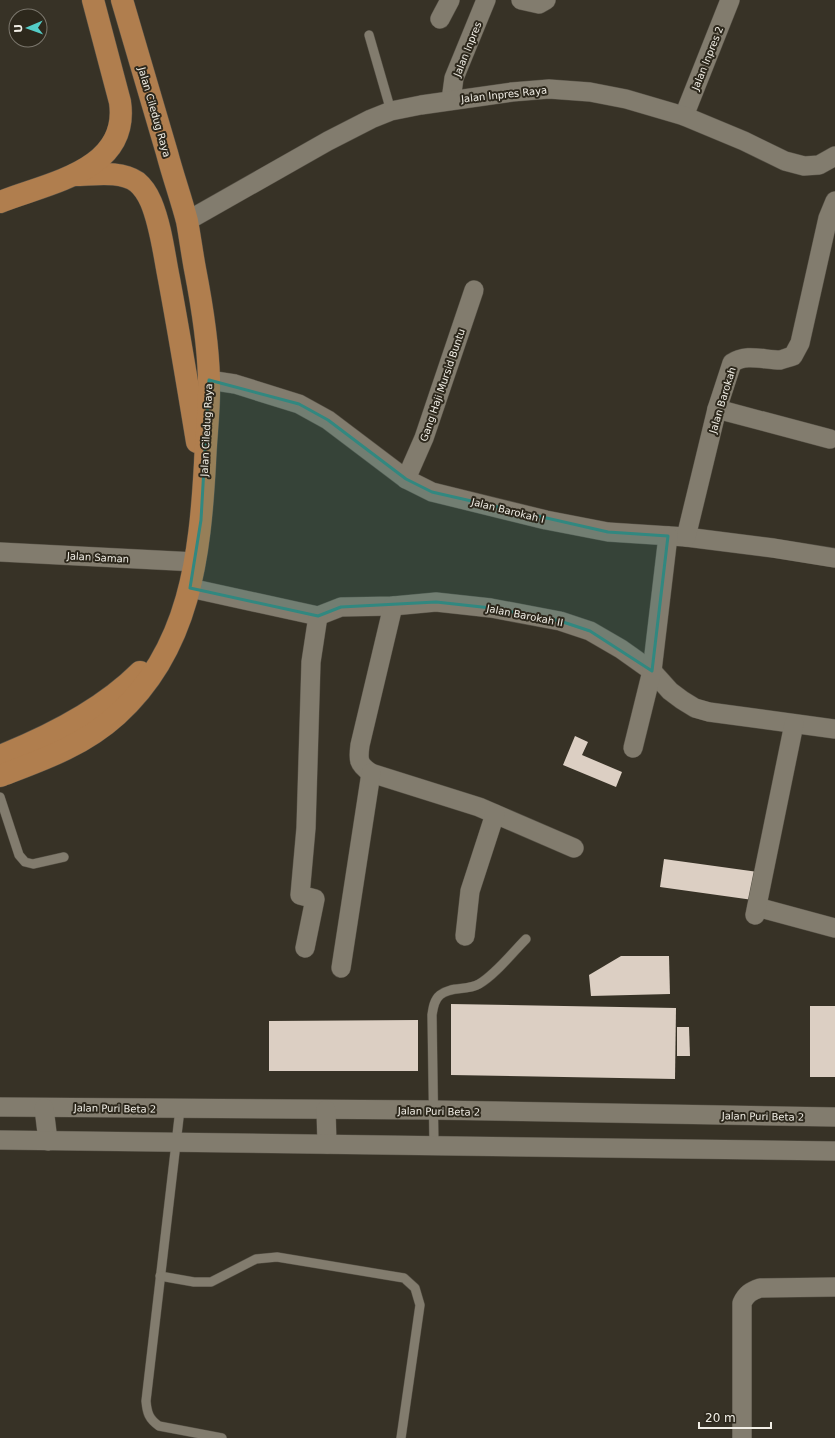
<svg xmlns="http://www.w3.org/2000/svg" width="835" height="1438" font-family="'DejaVu Sans',sans-serif">
  <rect width="100%" height="100%" fill="#373226"/>
  <!-- building -->
  <g fill="#dccfc3">
    <polygon points="575,736 588,742 582,755 622,772 616,787 563,765"/>
    <polygon points="664,859 758,872 753,900 660,887"/>
    <polygon points="621,956 669,956 670,994 591,996 589,975"/>
    <polygon points="451,1004 676,1008 675,1079 451,1075"/>
    <rect x="810" y="1006" width="25" height="71"/>
    <polygon points="418,1020 418,1071 269,1071 269,1021"/>
    <polygon points="677,1027 689,1027 690,1056 677,1056"/>
  </g>
  <g fill="none" stroke-linecap="round" stroke-linejoin="round">
    <defs>
      <g id="service">
        <polyline points="369,35 391,111"/>
        <polyline points="0,797 19,855 25,862 33,864 64,857"/>
        <path d="M180 1109 146 1401C147 1413 149 1419 159 1426L222 1438"/>
        <path d="M434 1145 432 1015C433 1008 434 1000 440 995 451 986 467 991 479 984 495 975 513 952 526 939"/>
        <polyline points="160,1276 194,1282 211,1282 256,1259 277,1257 404,1278 415,1288 420,1305 401,1438"/>
      </g>
      <g id="minor">
        <polyline points="521,0 539,4 546,0"/>
        <polyline points="440,19 450,0"/>
        <polyline points="451,100 454,78 486,0"/>
        <polyline points="684,116 730,0"/>
        <polyline points="187,221 328,141 371,119 391,111 421,105 512,92 549,89 590,92 626,99 684,116 744,141 785,161 804,166 819,165 835,156"/>
        <polyline points="209,380 235,384 299,404 328,420 406,479 432,492 546,520 608,532 686,537 773,548 835,558"/>
        <polyline points="717,409 830,439"/>
        <polyline points="406,479 424,438 474,290"/>
        <path d="M686 537 717 409 732 363C746 353 764 360 780 360 784 359 789 357 793 356L800 343 828 218 835 201"/>
        <polyline points="0,552 196,562"/>
        <polyline points="190,588 318,616 341,607 393,606 436,602 491,608 560,621 590,631 621,649 652,671 670,691 682,700 695,708 709,712 835,729"/>
        <path d="M393 606 360 745C358 760 358 764 371 773L479 807 574 848"/>
        <polyline points="633,748 652,671 668,536"/>
        <polyline points="757,907 835,928"/>
        <polyline points="755,915 794,724"/>
        <polyline points="465,936 470,891 495,814"/>
        <polyline points="305,948 315,899 300,895 306,828 311,662 318,616"/>
        <polyline points="341,968 371,773"/>
        <polyline points="0,1107 433,1110 835,1117"/>
        <polyline points="44,1108 48,1141"/>
        <polyline points="326,1110 327,1144"/>
        <polyline points="0,1140 835,1151"/>
        <path d="M742 1438V1303C746 1294 751 1291 760 1288L835 1287"/>
      </g>
      <g id="primary">
        <path d="M74 175C94 175 120 170 137 182 143 187 148 195 151 202 161 226 164 254 169 279 179 333 188 387 197 442"/>
        <path d="M0 202C47 183 130 171 120 102L93 0"/>
        <path d="M0 756C50 736 102 710 140 672"/>
        <path d="M0 776C42 760 83 746 117 715 190 649 200 555 205 463 206 435 210 407 209 379 208 342 202 305 195 269 192 253 190 237 187 221 181 198 173 176 167 153 152 102 137 51 122 0"/>
      </g>
    </defs>
    <!-- service casing -->
    <use href="#service" stroke="#565146" stroke-width="10"/>
    <!-- minor casing -->
    <use href="#minor" stroke="#565146" stroke-width="20"/>
    <!-- primary casing -->
    <use href="#primary" stroke="#565146" stroke-width="23"/>
    <!-- service -->
    <use href="#service" stroke="#827c6e" stroke-width="9"/>
    <!-- minor -->
    <use href="#minor" stroke="#827c6e" stroke-width="19"/>
    <!-- primary -->
    <use href="#primary" stroke="#b07e4e" stroke-width="22"/>
  </g>
  <!-- marked area -->
  <path fill="#318880" fill-opacity="0.2" stroke="#318880" stroke-width="3" stroke-linejoin="round" d="M209 380 299 404 328 420 406 479 432 492 608 532 668 536 652 671 590 631 560 621 491 608 436 602 341 607 318 616 190 588 201 520Z"/>
  <g text-anchor="middle" stroke-width="4" stroke-linejoin="round" paint-order="stroke">
    <!-- street labels -->
    <g font-size="10" fill="#f1eee6" stroke="#2d281c">
      <text transform="translate(467 49) rotate(-68)" y="4">Jalan Inpres</text>
      <text transform="translate(707 58) rotate(-68)" y="4">Jalan Inpres 2</text>
      <text transform="translate(504 94) rotate(-6)" y="4">Jalan Inpres Raya</text>
      <text transform="translate(155 112) rotate(74)" y="4">Jalan Ciledug Raya</text>
      <text transform="translate(442 385) rotate(-71)" y="4">Gang Haji Mursid Buntu</text>
      <text transform="translate(722 400) rotate(-73)" y="4">Jalan Barokah</text>
      <text transform="translate(206 430) rotate(-87)" y="4">Jalan Ciledug Raya</text>
      <text transform="translate(508 510) rotate(14)" y="4">Jalan Barokah I</text>
      <text transform="translate(98 557) rotate(3)" y="4">Jalan Saman</text>
      <text transform="translate(525 615) rotate(11)" y="4">Jalan Barokah II</text>
      <text transform="translate(115 1108) rotate(1)" y="4">Jalan Puri Beta 2</text>
      <text transform="translate(439 1111) rotate(1)" y="4">Jalan Puri Beta 2</text>
      <text transform="translate(763 1116) rotate(1)" y="4">Jalan Puri Beta 2</text>
    </g>
  </g>
  <!-- north arrow -->
  <g transform="translate(28 28) rotate(268)"><circle r="19" fill="#2d281c" stroke="#7b776d"/>
  <path d="M0-3L7 15L0 10L-7 15Z" fill="#54cdc7"/>
  <text y="-6" font-size="11" font-weight="bold" text-anchor="middle" fill="#f1eee6">U</text>
  </g>
  <!-- scale -->
  <path d="M699 1422v6h72v-6" fill="none" stroke="#f1eee6" stroke-width="2"/>
  <text x="705" y="1422" font-size="12" fill="#f1eee6" stroke="#2d281c" stroke-width="3" paint-order="stroke">20 m</text>
</svg>
